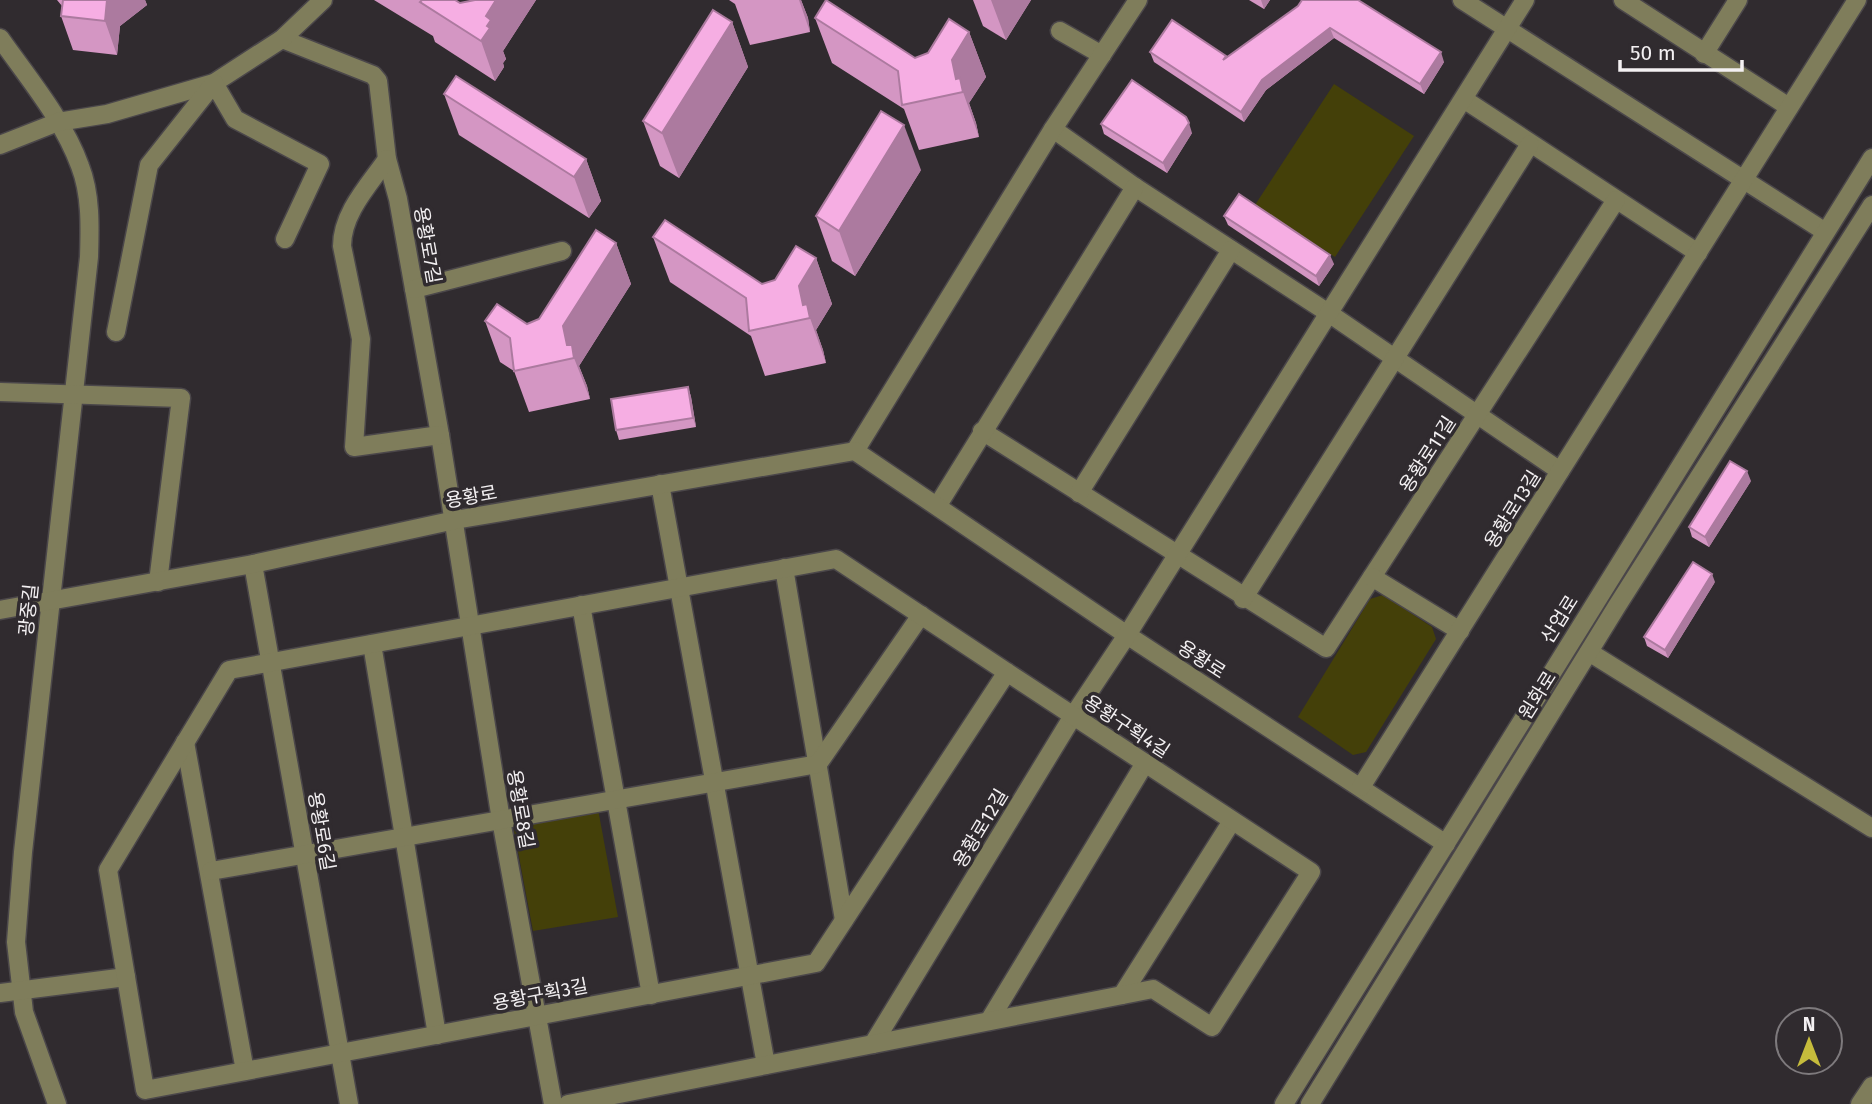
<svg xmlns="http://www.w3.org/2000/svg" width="1872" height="1104" font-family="'Fira Sans','Noto Sans KR',sans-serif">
  <rect width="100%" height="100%" fill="#302b2f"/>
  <!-- green -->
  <g fill="#444009">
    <polygon points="1334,84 1414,136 1335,257 1255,205"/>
    <polygon points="1383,595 1432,627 1436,639 1366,752 1353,755 1298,717 1370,599"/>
    <polygon points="595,793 618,917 533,931 510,809"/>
  </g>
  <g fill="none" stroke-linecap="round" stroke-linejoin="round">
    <defs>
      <g id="minor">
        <polyline points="1462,0 1824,231"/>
        <polyline points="1623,0 1789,107"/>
        <polyline points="1060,31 1102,55"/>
        <path d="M0 38C28 78 63 119 80 166 91 194 90 227 89 257L23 852 16 942 24 1012 57 1104"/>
        <polyline points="282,39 373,75 378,81 387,159 398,199 440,435 501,820 553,1104"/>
        <polyline points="1704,54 1738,0"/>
        <polyline points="1465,100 1698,253"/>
        <polyline points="1053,129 1135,187 1330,314 1560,471"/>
        <polyline points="0,145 58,122 107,114 214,83 282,39 323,0"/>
        <path d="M387 159C369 185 342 213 342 246L361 339 354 447 440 435"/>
        <polyline points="414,289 562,251"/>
        <polyline points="116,332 149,165 214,83 235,119 320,164 285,239"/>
        <polyline points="0,392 181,398 158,582"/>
        <polyline points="982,431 1326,648 1616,200"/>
        <polyline points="855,451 1053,129 1138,0"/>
        <polyline points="660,484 766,1065"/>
        <polyline points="1079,493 1231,250"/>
        <polyline points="938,505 1135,187"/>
        <polyline points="253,564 349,1104"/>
        <polyline points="784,568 844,920"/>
        <polyline points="1372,577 1460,631"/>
        <polyline points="1243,599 1530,144"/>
        <polyline points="581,605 651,995"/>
        <polyline points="0,610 253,564 455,520 855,451 1127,635 1446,844"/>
        <polyline points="372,644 437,1035"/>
        <polyline points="1589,652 1872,828"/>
        <polyline points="185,742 245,1071"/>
        <polyline points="1361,787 1857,0"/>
        <polyline points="211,871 818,764 921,615"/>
        <polyline points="0,993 126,977"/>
        <polyline points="1122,995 1232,821"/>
        <polyline points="989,1021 1145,763"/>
        <polyline points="873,1044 1073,716 1127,635 1525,0"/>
        <path d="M568 1104 1153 989 1212 1027 1311 872C1152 768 994 664 836 559L229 670 108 870 145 1090 816 963 1007 672"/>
        <polyline points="1284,1104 1872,158"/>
        <polyline points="1310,1104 1617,606 1872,205"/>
        <polyline points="1860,1104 1872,1086"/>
      </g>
    </defs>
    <!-- minor casing -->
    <use href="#minor" stroke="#4b474a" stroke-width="21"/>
    <!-- minor -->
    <use href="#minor" stroke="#7f7d5b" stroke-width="18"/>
  </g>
  <!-- wall -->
  <g fill="#d496c3">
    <polygon points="57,0 145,0 147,5 120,26 117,55 73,50 61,16 62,6"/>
    <polygon points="374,0 455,0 460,3 475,0 536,0 503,51 506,59 503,63 504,67 495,81 435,42 433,36"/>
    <polygon points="729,0 801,0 808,18 810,32 750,45 735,4"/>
    <polygon points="973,0 1031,0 1006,40 983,26"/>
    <polygon points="1249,0 1270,0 1264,9"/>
    <polygon points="1298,6 1444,62 1424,94 1334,38 1266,90 1244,122 1154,62 1150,52 1226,56 1226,58"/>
    <polygon points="815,18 915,58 928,53 969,32 986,77 969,103 976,123 979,137 919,150 904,109 832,63"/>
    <polygon points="732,22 748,67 679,178 660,166 643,121"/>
    <polygon points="444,94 586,159 601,201 589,218 459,135"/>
    <polygon points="1101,124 1192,133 1167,173 1104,134"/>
    <polygon points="921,170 855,276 832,261 816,216"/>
    <polygon points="1224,216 1334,264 1319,286 1228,225"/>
    <polygon points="653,237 762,284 775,280 816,258 832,304 816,330 823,350 826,363 765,376 751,336 670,282"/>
    <polygon points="616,243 631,284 579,366 587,386 590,399 529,412 514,371 500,362 485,321 527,324 539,319"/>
    <polygon points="688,387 691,397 696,427 619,440 616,430"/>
    <polygon points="1751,481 1709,547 1692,537 1689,527"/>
    <polygon points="1715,582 1668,658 1647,646 1644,637"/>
  </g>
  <!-- shaded-wall -->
  <g fill="#ac7a9f">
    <polygon points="107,0 145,0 147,5 120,26 117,55 105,21"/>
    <polygon points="496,0 536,0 503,51 506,59 503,63 504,67 495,81 481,41 486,16"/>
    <polygon points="799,0 801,0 808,18 810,32"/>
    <polygon points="991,0 1031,0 1006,40"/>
    <polygon points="1261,0 1270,0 1264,9"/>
    <polygon points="732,22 748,67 679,178 662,133"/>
    <polygon points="1330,28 1334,38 1266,90 1244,122 1241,112 1262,80"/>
    <polygon points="969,32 986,77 969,103 976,123 979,137 963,92 956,79 952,60"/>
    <polygon points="1441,52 1444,62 1424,94 1420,84"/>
    <polygon points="1189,123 1192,133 1167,173 1163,163"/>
    <polygon points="904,125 921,170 855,276 839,231"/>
    <polygon points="586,159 601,201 589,218 574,177"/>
    <polygon points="616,243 631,284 579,366 587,386 590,399 574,358 567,345 563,326"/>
    <polygon points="1330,255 1334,264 1319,286 1316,276"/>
    <polygon points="816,258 832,304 816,330 823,350 826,363 810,318 803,305 799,286"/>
    <polygon points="688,387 691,397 696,427 693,418"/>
    <polygon points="1747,471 1751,481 1709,547 1705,537"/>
    <polygon points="1712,574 1715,582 1668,658 1665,650"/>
  </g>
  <!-- building -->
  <g fill="#f6aee3" stroke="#ac7a9f" stroke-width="2">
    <polygon points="63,0 107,0 105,21 61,16"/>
    <polygon points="422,0 455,0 460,3 475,0 496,0 486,16 491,20 487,26 490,28 481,41 420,2"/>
    <polygon points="826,0 915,58 928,53 949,19 969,32 952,60 956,79 960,78 963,92 902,105 898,71 815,18"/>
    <polygon points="1302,0 1358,0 1441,52 1420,84 1330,28 1262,80 1241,112 1150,52 1172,20 1226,56 1223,60 1298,6"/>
    <polygon points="713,10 732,22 662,133 643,121"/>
    <polygon points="456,76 586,159 574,177 444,94"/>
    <polygon points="1132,80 1186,117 1189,123 1163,163 1101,124"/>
    <polygon points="881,111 904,125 839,231 816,216"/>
    <polygon points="1239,194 1330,255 1316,276 1224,216"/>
    <polygon points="665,220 762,284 775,280 796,246 816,258 799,286 803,305 807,304 810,318 749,331 746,298 653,237"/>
    <polygon points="596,230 616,243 563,326 567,345 572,345 574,358 514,371 510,338 485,321 497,304 527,324 539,319"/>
    <polygon points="688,387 693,418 616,430 611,399"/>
    <polygon points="1730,461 1747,471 1705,537 1689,527"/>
    <polygon points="1693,562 1712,574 1665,650 1644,637"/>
  </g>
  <g text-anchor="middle" stroke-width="7" stroke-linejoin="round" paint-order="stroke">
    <!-- street labels -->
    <g font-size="19" fill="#f3f0f2" stroke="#302b2f">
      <text transform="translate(428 245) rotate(80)" y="7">용황로7길</text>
      <text transform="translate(1427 454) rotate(-57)" y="7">용황로11길</text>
      <text transform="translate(471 496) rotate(-10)" y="7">용황로</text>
      <text transform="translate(1512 509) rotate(-58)" y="7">용황로13길</text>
      <text transform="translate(28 610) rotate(-84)" y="7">광중길</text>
      <text transform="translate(1559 619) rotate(-58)" y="7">산업로</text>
      <text transform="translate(1202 659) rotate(33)" y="7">용황로</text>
      <text transform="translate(1537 695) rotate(-58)" y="7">원화로</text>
      <text transform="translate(1127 726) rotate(33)" y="7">용황구획4길</text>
      <text transform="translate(521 809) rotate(80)" y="7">용황로8길</text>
      <text transform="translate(980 828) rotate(-59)" y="7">용황로12길</text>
      <text transform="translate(322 831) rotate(80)" y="7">용황로6길</text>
      <text transform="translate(540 994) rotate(-11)" y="7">용황구획3길</text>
    </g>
  </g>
  <!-- north arrow -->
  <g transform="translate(1809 1041)"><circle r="33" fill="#302b2f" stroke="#7e7a7d" stroke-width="2"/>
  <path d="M0-5L12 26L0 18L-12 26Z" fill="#c6bc3c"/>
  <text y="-10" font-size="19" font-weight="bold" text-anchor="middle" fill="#f3f0f2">N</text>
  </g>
  <!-- scale -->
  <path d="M1620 60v10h122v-10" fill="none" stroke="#f3f0f2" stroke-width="3.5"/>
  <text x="1630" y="60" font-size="21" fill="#f3f0f2" stroke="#302b2f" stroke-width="5" paint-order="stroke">50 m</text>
</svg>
